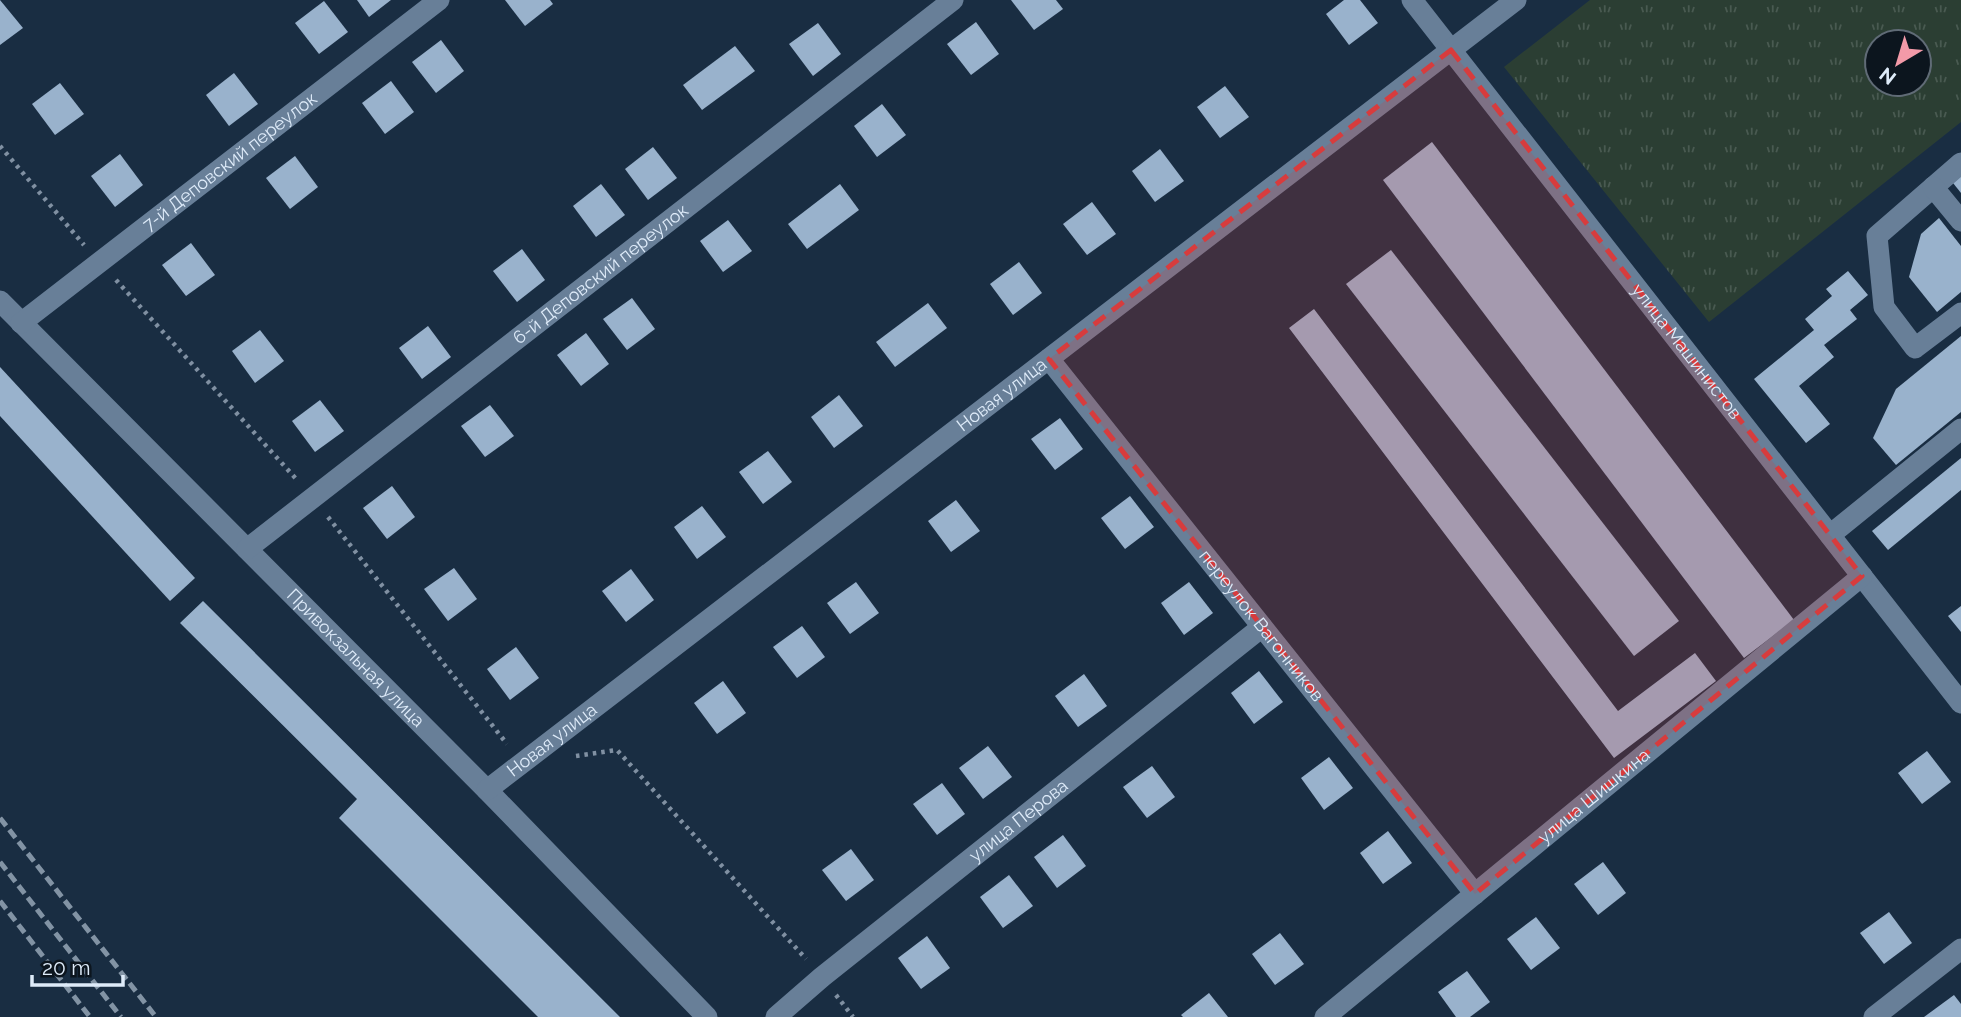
<svg xmlns="http://www.w3.org/2000/svg" width="1961" height="1017" font-family="Raleway,sans-serif">
  <defs>
    <pattern id="grass-tufts" width="24" height="20" patternUnits="userSpaceOnUse" patternTransform="scale(1.75)"><rect width="24" height="20" fill="#2b3e33"/><path d="M3 7l-1-3M5 7V3M7 7l1-3M15 17l-1-3M17 17v-4M19 17l1-3" fill="none" stroke="#495a51"/></pattern>
  </defs>
  <rect width="100%" height="100%" fill="#192d42"/>
  <!-- grass -->
  <path fill="url(#grass-tufts)" fill-rule="evenodd" d="M1590 0H1961V122L1709 322 1504 67ZM1877 42H1919V84H1877Z"/>
  <!-- building -->
  <g fill="#99b2cc">
    <polygon points="0,0 23,28 0,45"/>
    <polygon points="357,0 391,0 369,17"/>
    <polygon points="505,0 550,0 553,4 525,26"/>
    <polygon points="1011,0 1056,0 1063,9 1034,30"/>
    <polygon points="1344,0 1360,0 1378,23 1349,45 1326,14"/>
    <polygon points="324,1 348,32 319,54 295,23"/>
    <polygon points="976,22 999,54 971,75 947,44"/>
    <polygon points="818,23 841,54 813,76 789,44"/>
    <polygon points="441,40 464,71 436,93 412,62"/>
    <polygon points="735,46 755,71 702,110 683,85"/>
    <polygon points="234,73 258,104 229,126 206,95"/>
    <polygon points="391,81 414,112 385,134 362,103"/>
    <polygon points="60,83 84,114 55,135 32,104"/>
    <polygon points="1225,86 1249,117 1220,138 1197,107"/>
    <polygon points="882,104 906,135 877,157 854,126"/>
    <polygon points="1432,142 1794,620 1744,658 1383,180"/>
    <polygon points="653,147 677,178 648,200 625,169"/>
    <polygon points="1160,149 1184,181 1155,202 1132,171"/>
    <polygon points="120,154 143,185 115,207 91,176"/>
    <polygon points="295,156 318,187 290,209 266,178"/>
    <polygon points="1961,176 1961,193 1953,183"/>
    <polygon points="601,184 625,215 596,237 573,206"/>
    <polygon points="840,184 859,210 807,249 788,224"/>
    <polygon points="1092,202 1116,234 1087,255 1063,224"/>
    <polygon points="1939,218 1961,246 1961,292 1937,312 1909,277 1921,234"/>
    <polygon points="728,220 752,251 723,272 700,241"/>
    <polygon points="191,243 215,275 186,296 162,265"/>
    <polygon points="522,249 545,280 517,302 493,271"/>
    <polygon points="1391,250 1679,621 1634,656 1346,284"/>
    <polygon points="1019,262 1042,293 1013,315 990,284"/>
    <polygon points="1848,271 1868,295 1850,310 1857,319 1824,345 1834,357 1799,386 1830,424 1806,443 1754,379 1814,330 1805,319 1832,296 1826,289"/>
    <polygon points="632,298 655,329 627,350 603,319"/>
    <polygon points="928,303 947,328 895,367 876,342"/>
    <polygon points="1314,309 1618,711 1695,653 1716,681 1614,758 1289,328"/>
    <polygon points="428,326 451,357 422,379 399,348"/>
    <polygon points="260,330 284,361 255,383 232,351"/>
    <polygon points="586,333 609,364 581,386 557,355"/>
    <polygon points="1961,336 1961,412 1896,465 1873,438 1896,389"/>
    <polygon points="0,367 195,578 170,601 0,416"/>
    <polygon points="839,395 863,426 834,448 811,417"/>
    <polygon points="320,400 344,431 315,452 292,421"/>
    <polygon points="490,405 514,436 485,457 461,426"/>
    <polygon points="1060,418 1083,449 1055,470 1031,439"/>
    <polygon points="768,451 792,482 763,504 739,472"/>
    <polygon points="1961,458 1961,490 1888,550 1872,531"/>
    <polygon points="392,486 415,517 387,539 363,508"/>
    <polygon points="1130,496 1154,527 1125,549 1101,518"/>
    <polygon points="956,500 980,531 951,552 928,521"/>
    <polygon points="702,506 726,537 697,559 674,527"/>
    <polygon points="454,568 477,599 448,621 424,589"/>
    <polygon points="631,569 654,600 626,622 602,591"/>
    <polygon points="856,582 879,613 850,634 827,603"/>
    <polygon points="1189,582 1213,613 1184,635 1161,603"/>
    <polygon points="203,601 620,1017 538,1017 339,818 357,799 180,623"/>
    <polygon points="1961,606 1961,632 1948,616"/>
    <polygon points="802,626 825,657 797,678 773,647"/>
    <polygon points="516,647 539,678 510,700 487,669"/>
    <polygon points="1259,671 1283,702 1254,724 1231,693"/>
    <polygon points="1084,674 1107,706 1078,727 1055,696"/>
    <polygon points="723,681 746,713 717,734 694,703"/>
    <polygon points="988,746 1012,777 983,799 959,768"/>
    <polygon points="1927,751 1951,782 1922,804 1898,773"/>
    <polygon points="1329,757 1353,788 1324,810 1301,778"/>
    <polygon points="1152,766 1175,797 1147,818 1123,787"/>
    <polygon points="942,783 965,814 937,835 913,804"/>
    <polygon points="1388,831 1412,863 1383,884 1360,853"/>
    <polygon points="1063,835 1086,866 1057,888 1034,857"/>
    <polygon points="851,849 874,880 846,901 822,870"/>
    <polygon points="1603,862 1626,893 1598,915 1574,884"/>
    <polygon points="1009,875 1033,906 1003,928 980,897"/>
    <polygon points="1889,912 1912,943 1884,964 1860,933"/>
    <polygon points="1536,917 1560,948 1531,970 1507,939"/>
    <polygon points="1280,933 1304,964 1275,985 1252,954"/>
    <polygon points="927,936 950,968 921,989 898,958"/>
    <polygon points="1467,971 1490,1002 1470,1017 1456,1017 1438,992"/>
    <polygon points="1209,993 1228,1017 1183,1017 1181,1015"/>
    <polygon points="1954,995 1961,1004 1961,1017 1924,1017"/>
  </g>
  <g fill="none" stroke-linecap="round" stroke-linejoin="round">
    <!-- path -->
    <g stroke="#8090a2" stroke-width="4.5" stroke-dasharray="3.5 5" stroke-linecap="butt">
      <polyline points="0,146 84,245"/>
      <polyline points="116,280 298,481"/>
      <polyline points="328,517 507,744"/>
      <polyline points="576,756 617,750 806,959"/>
      <polyline points="836,995 853,1017"/>
    </g>
    <!-- minor -->
    <g stroke="#687f98" stroke-width="21">
      <path id="s1" d="M1412 0 1961 703"/>
      <polyline points="1961,163 1877,236 1884,307 1915,348 1961,313"/>
      <polyline points="1933,187 1961,221"/>
      <path id="s2" d="M0 301 487 790 707 1017"/>
      <path id="s3" d="M21 323 439 0"/>
      <path id="s4" d="M1049 359 1475 894"/>
      <polyline points="1830,535 1961,429"/>
      <path id="s5" d="M247 549 953 0"/>
      <path id="s6" d="M487 790 1516 0"/>
      <path id="s7" d="M776 1017 822 977 1262 627"/>
      <path id="s8" d="M1325 1017 1862 576"/>
      <polyline points="1874,1017 1961,949"/>
    </g>
    <!-- rail -->
    <g stroke="#8293a4" stroke-width="5" stroke-dasharray="10 5" stroke-linecap="butt">
      <polyline points="0,818 156,1017"/>
      <polyline points="0,862 121,1017"/>
      <polyline points="0,901 90,1017"/>
    </g>
  </g>
  <!-- marked area -->
  <path fill="#d73c3d" fill-opacity="0.2" stroke="#d73c3d" stroke-width="5" stroke-dasharray="14 9" stroke-linejoin="round" d="M1451 50 1862 576 1475 894 1049 359Z"/>
  <g text-anchor="middle" stroke-width="7" stroke-linejoin="round" paint-order="stroke">
    <!-- street labels -->
    <g font-size="18" fill="#deebf9" stroke="#0c151e">
      <text dy="6" stroke="none"><textPath href="#s3" startOffset="264">7-й Деповский переулок</textPath></text>
      <text dy="6" stroke="none"><textPath href="#s5" startOffset="448">6-й Деповский переулок</textPath></text>
      <text dy="6" stroke="none"><textPath href="#s1" startOffset="446">улица Машинистов</textPath></text>
      <text dy="6" stroke="none"><textPath href="#s6" startOffset="649">Новая улица</textPath></text>
      <text dy="6" stroke="none"><textPath href="#s4" startOffset="341">переулок Вагонников</textPath></text>
      <text dy="6" stroke="none"><textPath href="#s2" startOffset="504">Привокзальная улица</textPath></text>
      <text dy="6" stroke="none"><textPath href="#s6" startOffset="82">Новая улица</textPath></text>
      <text dy="6" stroke="none"><textPath href="#s8" startOffset="348">улица Шишкина</textPath></text>
      <text dy="6" stroke="none"><textPath href="#s7" startOffset="312">улица Перова</textPath></text>
    </g>
  </g>
  <!-- north arrow -->
  <g transform="translate(1898 63) rotate(218)"><circle r="33" fill="#0c151e" stroke="#606b76" stroke-width="2"/>
  <path d="M0-5L12 26L0 18L-12 26Z" fill="#f39aa8"/>
  <text y="-10" font-size="19" font-weight="bold" text-anchor="middle" fill="#deebf9">N</text>
  </g>
  <!-- scale -->
  <path d="M32 975v10h91v-10" fill="none" stroke="#deebf9" stroke-width="3.5"/>
  <text x="42" y="975" font-size="21" fill="#deebf9" stroke="#0c151e" stroke-width="5" paint-order="stroke">20 m</text>
</svg>
